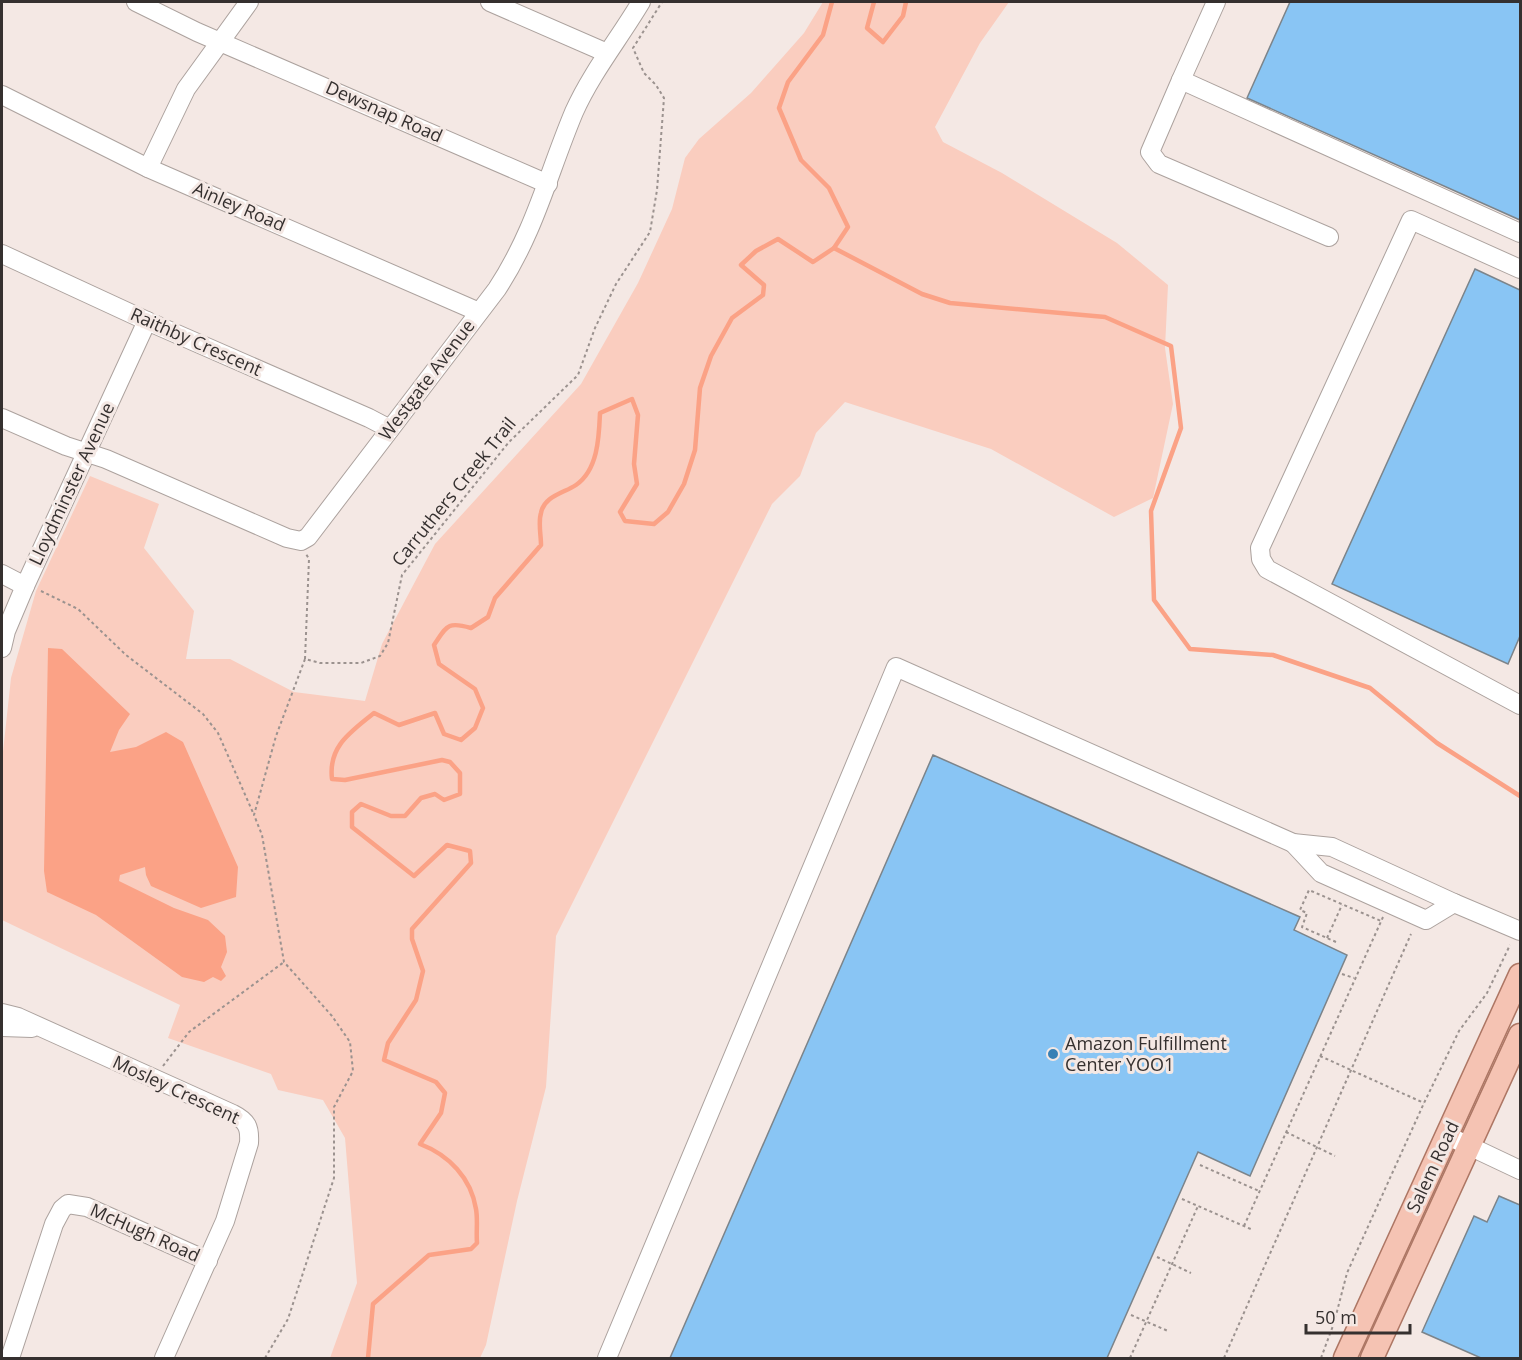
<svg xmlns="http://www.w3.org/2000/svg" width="1522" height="1360" font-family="'Open Sans',sans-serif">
  <rect width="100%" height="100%" fill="#f4e8e4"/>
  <!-- green -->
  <polygon fill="#facdbf" points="823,2 1009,2 980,43 935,127 943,142 1002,173 1117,243 1168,285 1165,348 1173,404 1153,498 1114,517 991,449 845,402 816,433 800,476 772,504 556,936 546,1087 517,1201 486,1345 480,1358 330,1358 357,1283 345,1138 323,1100 278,1090 271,1074 168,1038 180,1005 2,920 2,761 11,678 36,591 90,476 159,504 144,548 194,611 186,659 230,659 294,692 365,701 382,644 435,544 581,384 638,283 672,209 685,158 699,139 751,93 804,33"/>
  <!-- water -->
  <polygon fill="#fba286" points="48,648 62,649 130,714 119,730 110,752 136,747 166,732 183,742 238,867 236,897 201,908 151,886 146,875 145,867 120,875 119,881 174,908 208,920 225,936 227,952 221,967 226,976 221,981 213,977 204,982 182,977 96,915 47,892 44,871"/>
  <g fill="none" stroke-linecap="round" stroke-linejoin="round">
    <!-- stream -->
    <g stroke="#fba286" stroke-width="4.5">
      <polyline points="874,2 867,28 883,42 903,16 906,2"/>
      <polyline points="834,248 922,294 950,303 1105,317 1171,346 1181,428 1151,511 1154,600 1190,649 1273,655 1370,688 1437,743 1520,796"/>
      <path d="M368 1358 373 1304 429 1255 471 1249 477 1243C476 1232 478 1220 476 1209 471 1178 449 1155 420 1144L441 1113 445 1093 436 1082 384 1060 388 1043 416 1000 423 971 412 939V929L471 863 470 851 447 845 414 876 352 827V812L361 804 391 816H405L421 798 435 794 444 800 460 794V773L450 762 442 760 345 780 332 779C328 746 351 732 374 713L399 725 435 713 444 734 461 740 475 728 483 708 475 689 439 664 434 645C447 626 447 621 471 628L488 617 495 598 541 545C541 535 538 522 541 513 544 496 564 493 576 485 598 470 599 437 600 413L632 399 638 415 634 464 637 484 620 512 625 521 654 524 668 512 684 484 695 450 700 388 711 356 732 318 763 295 764 285 741 265 756 251 778 239 813 262 834 248 848 227 829 188 801 160 779 108 788 82 823 35 832 2"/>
    </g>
  </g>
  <!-- building -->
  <g fill="#89c5f4" stroke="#7c848a" stroke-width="1.5">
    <polygon points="1290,2 1520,2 1520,220 1247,98"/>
    <polygon points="1475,269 1520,290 1520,636 1508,664 1332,584"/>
    <polygon points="933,755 1300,917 1294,930 1347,955 1250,1176 1198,1152 1107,1358 670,1358"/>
    <polygon points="1499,1196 1520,1205 1520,1358 1481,1358 1422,1332 1474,1216 1487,1222"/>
  </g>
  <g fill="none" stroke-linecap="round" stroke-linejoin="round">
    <defs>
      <g id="minor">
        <polyline points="136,2 197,32 548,184"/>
        <polyline points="490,2 607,53"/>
        <polyline points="1216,2 1181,80 1520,233"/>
        <polyline points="1181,80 1150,152 1159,164 1329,237"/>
        <polyline points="2,95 148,168 479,312"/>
        <polyline points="148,168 186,89 249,2"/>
        <polyline points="2,254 147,321 369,418 390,429"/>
        <polyline points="1520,269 1411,220 1260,548 1261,559 1267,569 1520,705"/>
        <path d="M2 418 66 446 106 459 287 538 301 541 308 537 497 289C535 231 548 174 574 112 592 72 619 39 641 2"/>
        <polyline points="2,574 25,586"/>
        <polyline points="2,648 6,631 25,586 147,321"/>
        <polyline points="1293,843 1321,873 1426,920 1454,903"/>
        <path d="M2 1013 18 1017 233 1114C247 1121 250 1127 249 1143L225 1221 164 1358"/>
        <polyline points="2,1027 32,1028"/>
        <polyline points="1448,1136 1520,1170"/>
        <polyline points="10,1358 54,1224 62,1209 68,1204 87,1207 208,1261"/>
        <polyline points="607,1358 896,667 1293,843 1332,847 1454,903 1520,931"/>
      </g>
      <g id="major">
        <polyline points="1345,1358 1520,975"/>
        <polyline points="1372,1358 1520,1035"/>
      </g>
    </defs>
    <!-- minor casing -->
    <use href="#minor" stroke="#aca29e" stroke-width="20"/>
    <!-- major casing -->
    <use href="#major" stroke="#ad7664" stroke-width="25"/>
    <!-- path -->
    <g stroke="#9b928f" stroke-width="2" stroke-dasharray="3 3" stroke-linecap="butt">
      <polyline points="41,591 78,609 126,655 203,714 218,733 254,815"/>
      <polyline points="305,659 309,559 306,554"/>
      <polyline points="1327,938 1342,905"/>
      <polyline points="1336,942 1302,927 1307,913 1300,910 1309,890 1381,921"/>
      <polyline points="1342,974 1354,978"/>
      <polyline points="1320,1056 1424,1103"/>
      <polyline points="163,1066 189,1032 284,962"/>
      <polyline points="1286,1132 1335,1156"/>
      <polyline points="1200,1165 1259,1191"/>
      <polyline points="1182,1199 1253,1230"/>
      <polyline points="1244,1226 1383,917"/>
      <polyline points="1157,1257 1191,1273"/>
      <polyline points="1131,1315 1168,1331"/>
      <polyline points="265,1358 288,1319 334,1178 334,1107 353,1071 350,1042 332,1016 284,962 262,835 254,815 276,736 305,659 320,663 361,663 380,656 388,643 402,575 509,442 578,375 595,328 616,284 650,232 657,190 664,98 656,85 644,73 633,48 662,2"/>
      <polyline points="1130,1358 1198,1206"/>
      <polyline points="1224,1358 1411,934"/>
      <polyline points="1321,1358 1334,1323 1347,1273 1424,1103 1459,1031 1487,993 1510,945"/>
    </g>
    <!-- minor -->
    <use href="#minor" stroke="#fff" stroke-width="18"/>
    <!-- major -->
    <use href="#major" stroke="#f5c3b3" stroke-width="22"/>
  </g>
  <!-- markers -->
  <circle fill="#3881b5" stroke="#f4e8e4" stroke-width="2" cx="1053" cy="1054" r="6"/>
  <g text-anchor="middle" stroke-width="6" stroke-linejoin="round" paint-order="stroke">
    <!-- street labels -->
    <g font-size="18" fill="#35302f" stroke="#f4e8e4">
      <text transform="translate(384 112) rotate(24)" y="6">Dewsnap Road</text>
      <text transform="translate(239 207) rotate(23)" y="6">Ainley Road</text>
      <text transform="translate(196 342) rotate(24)" y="6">Raithby Crescent</text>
      <text transform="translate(427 380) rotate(-53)" y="6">Westgate Avenue</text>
      <text transform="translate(72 484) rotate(-65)" y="6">Lloydminster Avenue</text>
      <text transform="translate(454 492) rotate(-51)" y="6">Carruthers Creek Trail</text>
      <text transform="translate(176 1090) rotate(25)" y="6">Mosley Crescent</text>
      <text transform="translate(1433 1167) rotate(-65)" y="6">Salem Road</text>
      <text transform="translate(145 1233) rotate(24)" y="6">McHugh Road</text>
    </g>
    <!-- poi labels -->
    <g font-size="18" fill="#35302f" stroke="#f4e8e4" text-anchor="start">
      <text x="1065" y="1050">Amazon Fulfillment<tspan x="1065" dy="21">Center YOO1</tspan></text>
    </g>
  </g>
  <!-- border -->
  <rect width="1522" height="1360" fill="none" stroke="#35302f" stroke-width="6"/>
  <!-- scale -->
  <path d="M1306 1324v9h104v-9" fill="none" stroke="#35302f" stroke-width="3"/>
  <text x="1315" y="1324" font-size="18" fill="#35302f" stroke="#f4e8e4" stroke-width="4.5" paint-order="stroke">50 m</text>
</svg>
